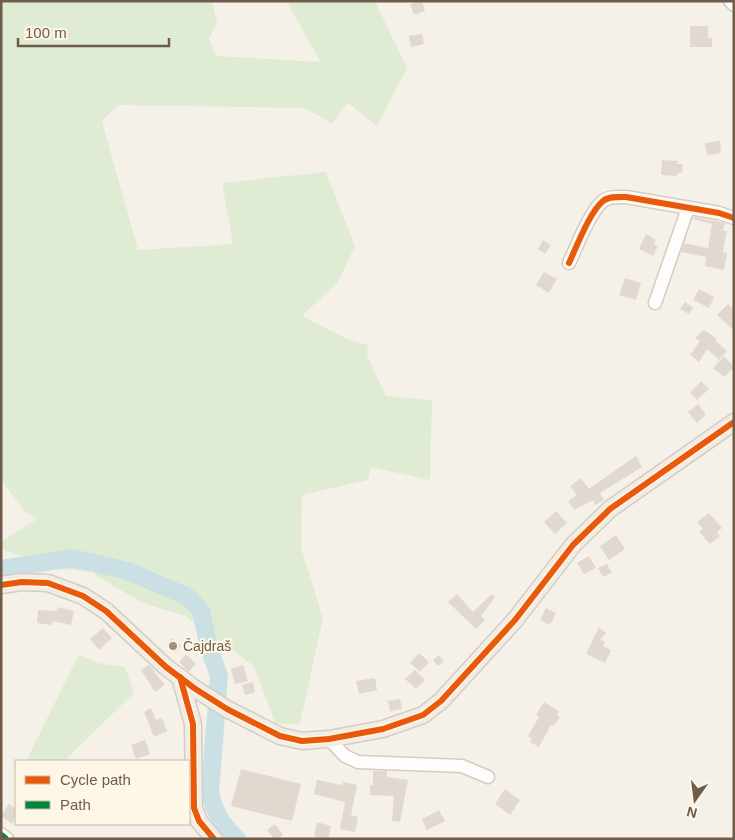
<svg xmlns="http://www.w3.org/2000/svg" width="735" height="840" font-family="Helvetica,sans-serif">
  <rect width="100%" height="100%" fill="#f5f1e8"/>
  <!-- green -->
  <g fill="#dfecd3">
    <polygon points="1,1 212,1 217,22 209,39 216,56 321,62 286,1 375,1 407,68 377,126 348,103 332,123 304,108 118,105 102,121 138,250 233,244 222,183 326,172 355,246 338,282 302,316 352,341 368,345 367,355 386,396 432,400 430,480 371,467 368,480 302,495 301,548 323,618 300,724 275,723 254,666 185,616 143,603 95,575 94,572 51,568 1,549 1,542 37,519 26,512 1,480"/>
    <polygon points="79,654 97,663 125,667 134,693 64,761 26,761"/>
  </g>
  <g fill="none" stroke-linecap="round" stroke-linejoin="round">
    <!-- river -->
    <path stroke="#cae0e4" stroke-width="18" d="M1 569 72 558 128 571 188 597 201 611 209 648 219 676 210 792C214 812 222 825 237 839"/>
  </g>
  <!-- building -->
  <g fill="#e1d9cf">
    <polygon points="422,1 425,11 414,15 410,4"/>
    <polygon points="690,26 708,26 708,38 712,38 712,47 690,47"/>
    <polygon points="422,34 424,44 411,47 409,36"/>
    <polygon points="720,141 721,153 707,155 705,143"/>
    <polygon points="662,160 678,161 677,164 683,164 682,173 677,173 677,176 661,175"/>
    <polygon points="694,217 725,223 723,231 727,231 723,252 727,253 724,270 705,266 706,257 681,252 684,243 708,248 712,224 693,219"/>
    <polygon points="646,234 656,240 654,244 658,246 653,256 639,249"/>
    <polygon points="543,240 551,245 545,254 538,249"/>
    <polygon points="544,272 557,279 549,293 536,285"/>
    <polygon points="625,278 641,283 636,300 619,295"/>
    <polygon points="699,289 714,297 709,308 693,300"/>
    <polygon points="685,302 693,308 689,314 680,309"/>
    <polygon points="728,304 734,309 734,331 717,315"/>
    <polygon points="704,330 716,338 715,340 727,351 719,360 707,349 699,362 690,355 700,341 695,338"/>
    <polygon points="724,356 734,367 724,377 713,368"/>
    <polygon points="701,381 709,389 697,400 690,393"/>
    <polygon points="698,404 706,415 697,423 688,412"/>
    <polygon points="636,456 642,467 600,493 604,500 595,505 593,500 574,510 568,501 577,495 570,486 581,478 589,489"/>
    <polygon points="556,511 567,523 555,534 544,522"/>
    <polygon points="709,513 722,528 717,532 720,536 710,544 699,532 703,529 697,522"/>
    <polygon points="616,535 625,549 609,560 600,546"/>
    <polygon points="589,556 596,568 584,574 577,563"/>
    <polygon points="607,564 612,573 603,577 598,568"/>
    <polygon points="457,594 473,612 492,594 495,597 481,616 485,620 476,629 448,602"/>
    <polygon points="58,607 74,611 71,625 53,621 52,625 37,623 38,610 57,611"/>
    <polygon points="546,608 556,613 550,625 540,620"/>
    <polygon points="599,627 606,633 600,640 605,642 603,646 611,650 605,663 586,654"/>
    <polygon points="103,628 112,638 99,650 90,639"/>
    <polygon points="172,638 181,645 175,653 166,645"/>
    <polygon points="419,653 429,662 420,672 410,663"/>
    <polygon points="186,654 196,664 189,672 179,662"/>
    <polygon points="439,655 444,661 438,666 433,660"/>
    <polygon points="149,665 165,685 155,692 141,670"/>
    <polygon points="243,665 248,681 235,684 231,669"/>
    <polygon points="415,670 425,680 416,689 405,679"/>
    <polygon points="375,678 377,690 359,694 356,681"/>
    <polygon points="253,682 255,692 245,695 242,685"/>
    <polygon points="400,699 402,709 390,711 388,701"/>
    <polygon points="544,702 559,711 557,715 560,717 554,726 551,725 539,747 530,742 532,739 528,736 539,717 536,715"/>
    <polygon points="151,708 156,720 162,718 167,731 154,737 144,712"/>
    <polygon points="145,740 150,754 136,759 131,745"/>
    <polygon points="241,769 301,784 292,821 231,806"/>
    <polygon points="373,771 387,771 387,777 408,780 400,822 392,821 394,796 370,795 370,785 373,785"/>
    <polygon points="317,780 343,785 343,782 357,785 351,815 358,817 355,832 340,829 345,802 314,794"/>
    <polygon points="505,789 520,800 510,815 495,804"/>
    <polygon points="9,804 16,809 16,818 12,824 1,816"/>
    <polygon points="439,810 445,821 427,830 422,819"/>
    <polygon points="317,822 331,826 328,839 314,837"/>
    <polygon points="275,824 283,835 278,839 274,839 267,830"/>
  </g>
  <g fill="none" stroke-linecap="round" stroke-linejoin="round">
    <defs>
      <g id="minor">
        <polyline points="730,1 734,5"/>
        <path d="M569 263C577 246 589 213 603 201 609 196 619 197 626 197L719 213 734 218"/>
        <polyline points="655,303 688,208"/>
        <polyline points="329,739 345,756 358,762 462,766 488,777"/>
        <polyline points="1,834 7,839"/>
      </g>
      <g id="major">
        <polyline points="1,585 22,582 48,583 83,596 106,611 166,667 194,688 227,709 280,736 302,741 329,739 383,729 423,715 441,701 515,620 573,545 610,509 734,422"/>
        <polyline points="180,677 193,724 194,808 199,821 214,839"/>
      </g>
    </defs>
    <!-- minor casing -->
    <use href="#minor" stroke="#d4ccc3" stroke-width="15"/>
    <!-- major casing -->
    <use href="#major" stroke="#d4cdc5" stroke-width="19"/>
    <!-- minor -->
    <use href="#minor" stroke="#fefdfc" stroke-width="12"/>
    <!-- major -->
    <use href="#major" stroke="#f1ede4" stroke-width="16"/>
    <!-- quiet -->
    <polyline stroke="#00873e" stroke-width="5" stroke-dasharray="10 5" stroke-linecap="butt" points="1,834 7,839"/>
    <defs>
      <g id="cycleway">
        <path d="M569 263C577 246 589 213 603 201 609 196 619 197 626 197L719 213 734 218"/>
        <polyline points="1,585 22,582 48,583 83,596 106,611 166,667 194,688 227,709 280,736 302,741 329,739 383,729 423,715 441,701 515,620 573,545 610,509 734,422"/>
        <polyline points="180,677 193,724 194,808 199,821 214,839"/>
      </g>
    </defs>
    <!-- cycleway casing -->
    <use href="#cycleway" stroke="#fef7e7" stroke-width="9"/>
    <!-- cycleway -->
    <use href="#cycleway" stroke="#e8590c" stroke-width="6"/>
  </g>
  <!-- markers -->
  <circle fill="#9f9081" stroke="#fef7e7" stroke-width="2" cx="173" cy="646" r="5"/>
  <g text-anchor="middle" stroke-width="4" stroke-linejoin="round" paint-order="stroke">
    <!-- poi labels -->
    <g font-size="14" fill="#715b49" stroke="#fef7e7" text-anchor="start">
      <text x="183" y="651">Čajdraš</text>
    </g>
  </g>
  <!-- border -->
  <rect width="735" height="840" fill="none" stroke="#715b49" stroke-width="5"/>
  <!-- legend -->
  <rect x="15" y="760" width="175" height="65" fill="#fef7e7" stroke="#c6b9a8"/>
  <rect x="25" y="776" width="25" height="8" fill="#e8590c" stroke="#c6b9a8"/>
  <text x="60" y="785" font-size="15" fill="#715b49">Cycle path</text>
  <rect x="25" y="801" width="25" height="8" fill="#00873e" stroke="#c6b9a8"/>
  <text x="60" y="810" font-size="15" fill="#715b49">Path</text>
  <!-- north arrow -->
  <g transform="translate(695 800) rotate(194)" stroke="#fef7e7" stroke-width="4" paint-order="stroke">
  <path d="M0-4L9 19L0 12L-9 19Z" fill="#715b49"/>
  <text y="-8" font-size="14" font-weight="bold" text-anchor="middle" fill="#715b49">N</text>
  </g>
  <!-- scale -->
  <path d="M18 38v8h151v-8" fill="none" stroke="#715b49" stroke-width="2.5"/>
  <text x="25" y="38" font-size="15" fill="#715b49" stroke="#fef7e7" stroke-width="4" paint-order="stroke">100 m</text>
</svg>
